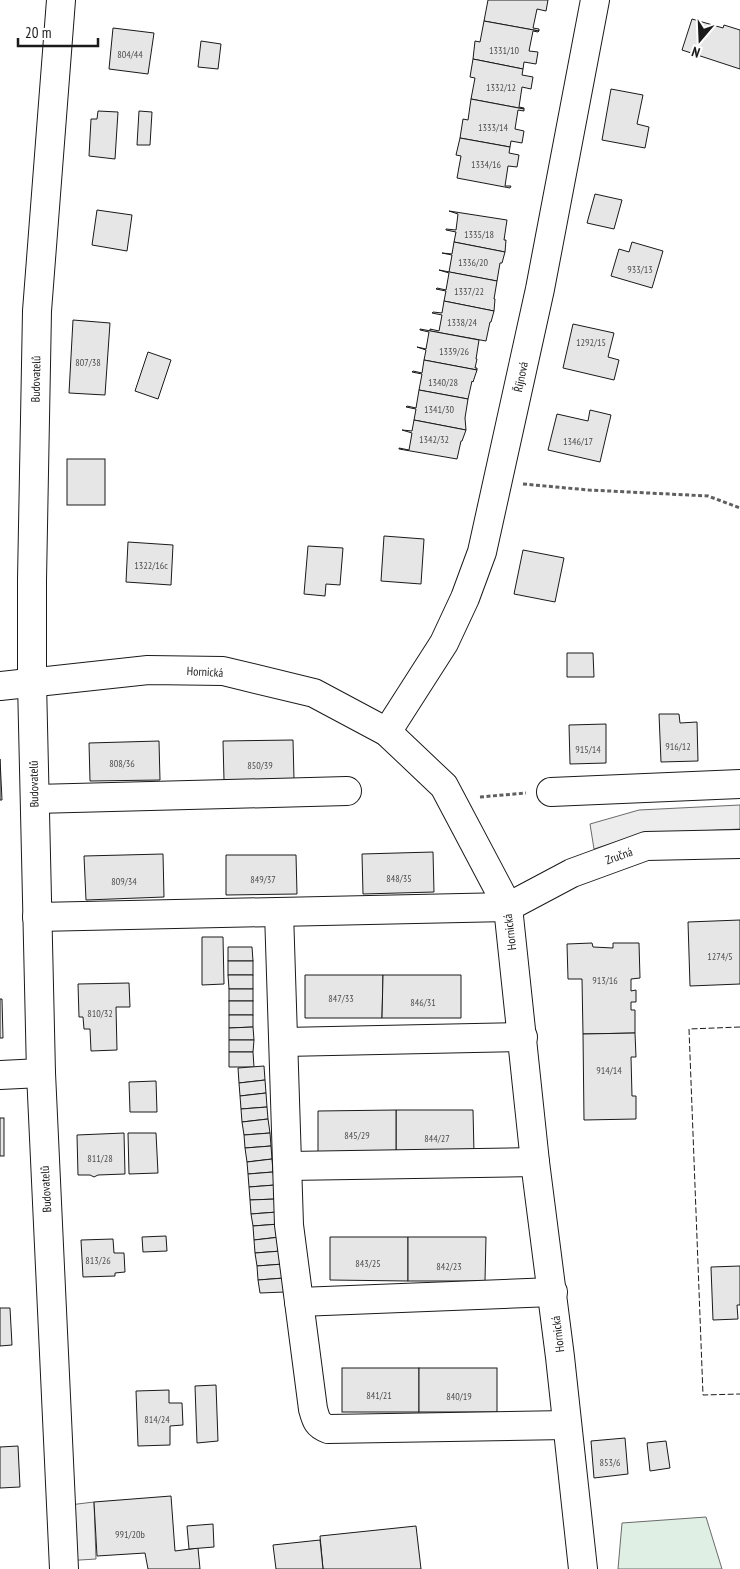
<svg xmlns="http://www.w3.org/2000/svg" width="740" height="1569" font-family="'PT Sans Narrow',sans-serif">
  <rect width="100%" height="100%" fill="#fff"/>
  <!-- green -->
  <polygon fill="#e0efe3" stroke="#6a6a6a" points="706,1517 722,1569 618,1569 622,1523"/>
  <!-- parking -->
  <g fill="#ededed" stroke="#6a6a6a">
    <polygon points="740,805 740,829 640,834 594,849 590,824 639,810"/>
    <polygon points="94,1502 96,1559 64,1561 61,1506"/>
  </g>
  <!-- building -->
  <g fill="#e6e6e6" stroke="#1a1a1a">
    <polygon points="488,0 548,0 546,11 537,9 533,28 539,29 539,31 484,21"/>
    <polygon points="692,19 723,28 724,25 740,30 740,69 682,50"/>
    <polygon points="484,21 539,31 538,32 533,31 529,51 538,52 536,64 524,62 523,69 473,59 475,41 480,42"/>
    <polygon points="113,28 154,33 148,74 109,69"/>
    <polygon points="201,41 221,44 218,69 198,67"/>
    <polygon points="473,59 523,69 522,75 533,77 531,89 522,87 519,107 524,108 524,109 471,99 475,78 470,77"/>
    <polygon points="611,89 643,95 637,124 649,127 645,148 602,140"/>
    <polygon points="471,99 524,109 524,111 518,110 515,129 524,131 522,143 511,141 510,147 460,138 463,119 468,120"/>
    <polygon points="98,111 118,112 115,159 89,156 91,119 97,119"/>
    <polygon points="139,111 152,112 150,145 137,145"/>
    <polygon points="460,138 510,147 509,153 519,155 517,167 508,166 505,186 511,186 510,188 457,178 461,156 456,155"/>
    <polygon points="595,194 622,200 614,229 587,223"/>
    <polygon points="97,210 132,215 127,251 92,245"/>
    <polygon points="449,211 507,220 504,240 506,240 505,252 454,242 456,232 446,230 446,229 456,230 458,214"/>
    <polygon points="454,242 505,252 502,263 500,263 497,281 449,272 452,255 442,253 452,254"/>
    <polygon points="632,242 663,251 652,288 611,276 619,249 629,252"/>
    <polygon points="439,270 497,281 494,299 495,299 494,311 444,301 446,291 436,289 437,288 446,290 449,273"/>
    <polygon points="444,301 494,311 491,322 490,322 486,341 430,331 430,329 439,331 442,315 432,313 433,312 442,313"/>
    <polygon points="73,320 110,323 105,395 69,393"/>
    <polygon points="573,324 614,333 608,357 619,360 614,380 563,368"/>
    <polygon points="420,329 479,340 476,359 477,359 475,368 477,368 477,370 424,360 426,350 417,347 426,349 429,332 420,330"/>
    <polygon points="148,352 171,360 158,399 135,391"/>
    <polygon points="424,360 477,370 473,382 472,381 468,399 419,390 422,374 412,372 413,371 422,373"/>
    <polygon points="419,390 468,399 465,418 466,430 414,420 416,409 406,407 407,406 416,408"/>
    <polygon points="590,410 611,415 600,462 548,450 557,414 588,421"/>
    <polygon points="414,420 466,430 462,441 461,441 457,459 399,449 399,448 409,450 412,433 402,430 412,431"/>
    <rect x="67" y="459" width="38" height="46"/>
    <polygon points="384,536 424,539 421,584 381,581"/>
    <polygon points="128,542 173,545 171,585 126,582"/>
    <polygon points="308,546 343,548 340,585 326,584 325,596 304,594"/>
    <polygon points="523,550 564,558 555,602 514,594"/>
    <polygon points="567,653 593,653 594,677 567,677"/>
    <polygon points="659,714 679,714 680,723 697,722 698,761 661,762"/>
    <polygon points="606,724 606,763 570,764 569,725"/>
    <polygon points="293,740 294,779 224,780 223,741"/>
    <polygon points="159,741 160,780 90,781 89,743"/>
    <polygon points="0,759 2,800 0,800"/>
    <polygon points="433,852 434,892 363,894 362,854"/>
    <polygon points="163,854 164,897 86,900 84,856"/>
    <polygon points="226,855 296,855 297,894 226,895"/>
    <polygon points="740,920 740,984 690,986 688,922"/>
    <polygon points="202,937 223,937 224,984 202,985"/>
    <polygon points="592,943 593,947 613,948 613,943 639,943 640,978 631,979 631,991 636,990 636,1002 631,1002 631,1010 635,1010 635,1033 583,1034 582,979 568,979 567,944"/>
    <polygon points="228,947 252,947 253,961 228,961"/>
    <rect x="228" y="961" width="25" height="14"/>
    <polygon points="228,975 253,975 253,989 229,989"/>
    <polygon points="305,975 383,975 382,1018 305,1018"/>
    <polygon points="383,975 461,975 461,1018 382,1018"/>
    <polygon points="129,983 130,1007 116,1007 117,1050 91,1051 90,1029 84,1029 83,1017 79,1017 78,984"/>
    <rect x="229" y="989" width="24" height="12"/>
    <polygon points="0,999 2,999 3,1038 0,1038"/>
    <rect x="229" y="1001" width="24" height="14"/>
    <polygon points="229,1015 253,1015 253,1027 229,1028"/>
    <polygon points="253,1027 254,1040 229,1040 229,1028"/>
    <polygon points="635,1033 636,1057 631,1057 632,1096 636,1096 636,1119 584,1120 583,1034"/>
    <polygon points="229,1040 254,1040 253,1052 229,1052"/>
    <polygon points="229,1052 253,1052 254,1067 229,1067"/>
    <polygon points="264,1066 265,1080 239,1083 238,1068"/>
    <polygon points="265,1080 266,1093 240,1096 239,1083"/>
    <polygon points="156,1081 157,1112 130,1112 129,1082"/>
    <polygon points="266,1093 267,1107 241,1109 240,1096"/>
    <polygon points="267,1107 268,1119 242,1122 241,1109"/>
    <polygon points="396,1110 473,1110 474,1153 396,1153"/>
    <polygon points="396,1110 396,1153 318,1154 318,1111"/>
    <rect x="0" y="1118" width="4" height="38"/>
    <polygon points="268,1119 270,1133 244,1135 242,1122"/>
    <polygon points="124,1133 125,1174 98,1175 94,1177 90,1175 78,1175 77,1135"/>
    <polygon points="128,1133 156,1133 158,1173 129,1174"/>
    <polygon points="270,1133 271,1146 245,1148 244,1135"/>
    <polygon points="271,1146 272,1159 247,1162 245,1148"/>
    <polygon points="272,1159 273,1172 248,1174 247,1162"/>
    <polygon points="273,1172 275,1185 249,1187 248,1174"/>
    <polygon points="275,1185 276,1199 250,1200 249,1187"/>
    <polygon points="276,1199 277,1212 251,1214 250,1200"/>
    <polygon points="277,1212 279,1224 253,1226 251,1214"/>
    <polygon points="279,1224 280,1237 254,1240 253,1226"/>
    <polygon points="166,1236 167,1251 143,1252 142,1237"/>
    <polygon points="280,1237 281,1251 255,1253 254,1240"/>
    <polygon points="330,1237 408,1237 408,1281 330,1280"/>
    <polygon points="408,1237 486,1237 485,1281 408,1281"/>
    <polygon points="113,1239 114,1253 124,1253 125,1272 115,1273 115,1276 83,1277 81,1240"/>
    <polygon points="281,1251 283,1264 257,1266 255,1253"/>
    <polygon points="283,1264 284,1278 258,1280 257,1266"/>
    <polygon points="740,1266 740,1305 737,1305 738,1319 713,1320 711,1267"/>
    <polygon points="284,1278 285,1292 260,1293 258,1280"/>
    <polygon points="0,1308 10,1308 12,1345 0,1346"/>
    <rect x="342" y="1368" width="77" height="44"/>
    <rect x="419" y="1368" width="78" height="44"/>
    <polygon points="216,1385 218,1441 197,1443 195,1386"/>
    <polygon points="169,1390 169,1403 182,1403 183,1425 170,1426 170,1445 138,1446 136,1391"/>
    <polygon points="625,1438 628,1474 594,1478 591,1441"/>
    <polygon points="666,1441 670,1468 650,1471 647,1443"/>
    <polygon points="18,1446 20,1487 0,1488 0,1447"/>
    <polygon points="171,1496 175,1551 198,1548 200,1569 148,1569 145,1553 97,1556 94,1502"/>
    <polygon points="213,1524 214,1547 189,1549 187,1526"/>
    <polygon points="416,1526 421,1569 323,1569 320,1536"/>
    <polygon points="320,1540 323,1569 276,1569 273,1545"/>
  </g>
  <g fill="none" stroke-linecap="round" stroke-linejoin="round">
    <defs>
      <g id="minor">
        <polyline points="61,0 37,311 32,580 32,682 41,1073 64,1569"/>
        <polyline points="0,686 148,670 223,671 314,693 387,732 444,786 508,907 535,1162 560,1357 583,1569"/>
        <polyline points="387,732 444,643 465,598 482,552 540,289 595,0"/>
        <polyline points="551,792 740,784"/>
        <polyline points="35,799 347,791"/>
        <path d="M279 912 289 1225 313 1409C316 1420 317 1425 328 1429L567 1425"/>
        <polyline points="37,917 508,907 572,873 646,846 740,844"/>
        <polyline points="284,1042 523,1037"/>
        <polyline points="0,1075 41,1073"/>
        <polyline points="288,1166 535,1162"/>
        <polyline points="299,1302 553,1292"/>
      </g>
    </defs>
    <!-- minor casing -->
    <use href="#minor" stroke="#1a1a1a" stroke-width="30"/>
    <!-- path -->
    <g stroke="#5f5f5f" stroke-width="3" stroke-dasharray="4 2.5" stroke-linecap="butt">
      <polyline points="523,484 589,490 708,496 740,508"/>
      <polyline points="480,797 526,793"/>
    </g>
    <!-- minor -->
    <use href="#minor" stroke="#fff" stroke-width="28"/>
    <!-- fence -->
    <polyline stroke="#1a1a1a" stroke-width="1" stroke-dasharray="6 2.5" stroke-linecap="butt" points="740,1027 689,1029 703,1395 740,1394"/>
  </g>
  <g text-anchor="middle" stroke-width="4" stroke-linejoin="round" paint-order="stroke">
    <!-- number labels -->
    <g font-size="10" fill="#4d4d4d">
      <text x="504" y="54">1331/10</text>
      <text x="130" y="58">804/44</text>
      <text x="501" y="91">1332/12</text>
      <text x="493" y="131">1333/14</text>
      <text x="486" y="168">1334/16</text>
      <text x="479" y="238">1335/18</text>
      <text x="473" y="266">1336/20</text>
      <text x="640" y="273">933/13</text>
      <text x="469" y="295">1337/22</text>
      <text x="462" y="326">1338/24</text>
      <text x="591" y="346">1292/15</text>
      <text x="454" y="355">1339/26</text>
      <text x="88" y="366">807/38</text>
      <text x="443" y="386">1340/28</text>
      <text x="439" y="413">1341/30</text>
      <text x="434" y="443">1342/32</text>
      <text x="578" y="445">1346/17</text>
      <text x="151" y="569">1322/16c</text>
      <text x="678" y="750">916/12</text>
      <text x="588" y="753">915/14</text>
      <text x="122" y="767">808/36</text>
      <text x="260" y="769">850/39</text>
      <text x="399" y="882">848/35</text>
      <text x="263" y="883">849/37</text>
      <text x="124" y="885">809/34</text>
      <text x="720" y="960">1274/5</text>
      <text x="605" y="984">913/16</text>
      <text x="341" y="1002">847/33</text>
      <text x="423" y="1006">846/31</text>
      <text x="100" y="1017">810/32</text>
      <text x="609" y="1074">914/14</text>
      <text x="357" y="1139">845/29</text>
      <text x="437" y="1142">844/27</text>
      <text x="100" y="1162">811/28</text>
      <text x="98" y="1264">813/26</text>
      <text x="368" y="1267">843/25</text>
      <text x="449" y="1270">842/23</text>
      <text x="379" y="1399">841/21</text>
      <text x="459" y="1400">840/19</text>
      <text x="157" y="1423">814/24</text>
      <text x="610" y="1466">853/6</text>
      <text x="130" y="1538">991/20b</text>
    </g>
    <!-- street labels -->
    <g font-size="12" fill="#1a1a1a" stroke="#fff">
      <text transform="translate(521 377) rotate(-78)" y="4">Říjnová</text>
      <text transform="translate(36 379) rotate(-89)" y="4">Budovatelů</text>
      <text transform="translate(205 672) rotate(3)" y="4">Hornická</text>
      <text transform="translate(34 784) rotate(-91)" y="4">Budovatelů</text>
      <text transform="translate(619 856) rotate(-20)" y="4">Zručná</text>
      <text transform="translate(510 932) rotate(-97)" y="4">Hornická</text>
      <text transform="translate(46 1189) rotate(-93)" y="4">Budovatelů</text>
      <text transform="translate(558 1334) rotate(-97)" y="4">Hornická</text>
    </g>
  </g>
  <!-- north arrow -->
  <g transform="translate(700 40) rotate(199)" stroke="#ffffff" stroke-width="4" paint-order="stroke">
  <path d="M0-4L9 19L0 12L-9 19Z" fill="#1a1a1a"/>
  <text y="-8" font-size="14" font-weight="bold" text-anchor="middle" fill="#1a1a1a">N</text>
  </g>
  <!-- scale -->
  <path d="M18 38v8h80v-8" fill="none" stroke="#1a1a1a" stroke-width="2.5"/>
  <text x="25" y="38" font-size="15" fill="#1a1a1a" stroke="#ffffff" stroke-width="4" paint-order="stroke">20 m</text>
</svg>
